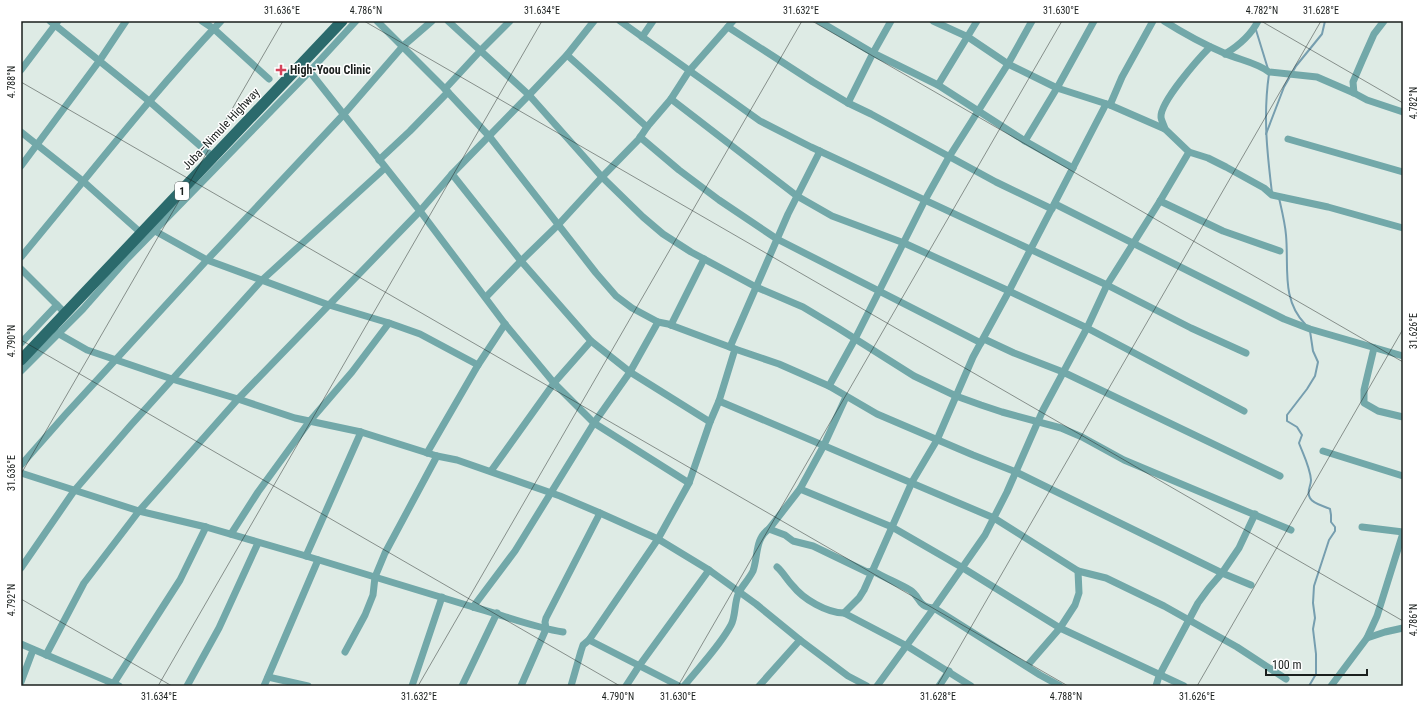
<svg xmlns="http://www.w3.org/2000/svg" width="1424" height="707" font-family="'Roboto Condensed',sans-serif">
  <rect width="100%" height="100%" fill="#deebe5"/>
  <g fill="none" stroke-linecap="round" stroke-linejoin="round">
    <!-- stream -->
    <g stroke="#769eaf" stroke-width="2">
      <polyline points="1256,30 1268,69"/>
      <path d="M1269 74C1263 115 1267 152 1272 193"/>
      <polyline points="1266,134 1284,87 1296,66 1322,34 1325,21"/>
      <path d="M1279 198C1282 211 1285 223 1286 235 1289 267 1281 299 1305 324"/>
      <path d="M1309 686 1316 674V654L1313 629 1315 618 1313 603 1314 586 1329 540 1335 531V527L1331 522V515L1330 509C1324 506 1313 504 1310 498 1306 492 1311 486 1311 480 1310 467 1303 454 1299 443L1302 435 1297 427 1287 421V415L1307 389 1315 376 1318 362 1313 351 1310 331"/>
    </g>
    <!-- minor -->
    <g stroke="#72a8a9" stroke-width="7">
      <polyline points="50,21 149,101 213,157"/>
      <polyline points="202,21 214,29 269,79"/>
      <polyline points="377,21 444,88 489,136 596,273 616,296 632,308 658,322 668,324 735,349 719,401 710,422 689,483 658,539 589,640 583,645 581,651 571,686"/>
      <polyline points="448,21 529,95 602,177 643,217 663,234 691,252 756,287 803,307 838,328 914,376 956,396 981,405 1002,412 1061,428 1082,437 1124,460 1291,530"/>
      <polyline points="620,21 760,121 811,147 1107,285 1191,328 1246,353"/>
      <polyline points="819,21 873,53 938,85 1025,141 1073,168"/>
      <polyline points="933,21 968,37 1008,64 1057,88 1110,105 1165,129 1189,152 1208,158 1226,167 1264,188 1272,195 1328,207 1403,228"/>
      <path d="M1164 21C1183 33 1203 44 1224 53 1239 60 1256 62 1269 72L1317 77 1354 93 1367 100 1403 112"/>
      <polyline points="728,27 813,82 848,103 871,114 996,182 1052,209"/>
      <polyline points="642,37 653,21"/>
      <path d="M1225 54C1238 46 1251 35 1258 21"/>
      <polyline points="567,55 647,127"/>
      <polyline points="303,63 420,211 505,324 554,383 594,423 689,483"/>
      <polyline points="21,70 58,21"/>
      <polyline points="938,85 977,21"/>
      <polyline points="445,89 481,50 510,21"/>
      <polyline points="1354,93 1353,82 1362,61 1374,34 1384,21"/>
      <polyline points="671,99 797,196 832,216 904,243 1009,291 1087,328 1244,411"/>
      <polyline points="848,103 873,53 891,21"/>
      <polyline points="1110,105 1122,77 1153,21"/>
      <path d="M1165 129C1164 125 1161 120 1161 117 1160 102 1199 58 1210 47"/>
      <polyline points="21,132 84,182 141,233"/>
      <polyline points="640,137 679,170 719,200 777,239 981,343"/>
      <polyline points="1288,139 1403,172"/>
      <polyline points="1025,141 1057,88 1094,21"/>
      <polyline points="379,160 410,131 448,92"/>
      <polyline points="21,166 100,60 126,21"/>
      <polyline points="452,174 521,261 591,341 554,383 491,471"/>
      <polyline points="1160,201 1223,231 1280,251"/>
      <polyline points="1055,204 1284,319 1310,329 1403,356"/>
      <polyline points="155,231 207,260 329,305 389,323 352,372 309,422 258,492 231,534"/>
      <path d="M21 257C87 178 150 96 221 21"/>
      <polyline points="21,269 66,314"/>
      <polyline points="486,297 521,261 558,225 602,177 639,139 647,127 671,99 689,71 733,21"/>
      <polyline points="389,323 420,334 478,365"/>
      <polyline points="671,325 704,259"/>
      <polyline points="53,328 59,334 87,350 172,379 238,399 295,418 361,432 437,456 457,460 560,496 600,513 658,539 709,570 756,604 800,640 848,676 867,686"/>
      <polyline points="984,339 1014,353 1063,372 1280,476"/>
      <polyline points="591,341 630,372 710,422"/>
      <polyline points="21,343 57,305"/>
      <polyline points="730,347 788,214 820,151"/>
      <polyline points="1374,348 1364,390 1364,403 1378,411 1403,417"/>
      <polyline points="735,349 779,364 829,386 855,339 925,200 949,157 1008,64 1032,21"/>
      <polyline points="21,371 83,309 127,259 310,71 356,21"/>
      <polyline points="829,386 877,414 973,455 1016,472 1222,573 1251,585"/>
      <polyline points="719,401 994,518 1078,571 1106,578 1164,606 1237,647 1286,679"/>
      <polyline points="1323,451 1403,476"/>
      <polyline points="427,453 478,365 505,324"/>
      <polyline points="21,465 65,415 207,260 344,114 403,46 432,21"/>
      <path d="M21 473 139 511 206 527 306 556 473 607C503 615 532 627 563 632"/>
      <polyline points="800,489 892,527 963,568 1060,628 1184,686"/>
      <polyline points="1362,527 1403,532"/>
      <path d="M769 529 785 535 793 541 813 546 867 572 873 571C885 578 898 583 910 590 921 597 917 607 934 608L1040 675 1060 686"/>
      <polyline points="306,556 361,432"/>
      <path d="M777 567C783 572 787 580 793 586 803 599 827 613 844 613L859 598 864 590 912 482 937 440 973 357 1009 291 1106 104"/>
      <polyline points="21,568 74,491 131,425 261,281 385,168"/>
      <polyline points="473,607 515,551 594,423 630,372 658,322"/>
      <polyline points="844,613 907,646 971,686"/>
      <polyline points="1367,638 1385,632 1403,628"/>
      <polyline points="589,640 679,686"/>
      <polyline points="21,644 119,686"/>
      <polyline points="345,652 365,615 373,595 375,577 385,553 437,456"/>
      <polyline points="46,655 84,583 139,511 238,399 420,211 452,174 529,95 567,55 594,21"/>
      <polyline points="1027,666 1060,628 1075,605 1079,593 1078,571"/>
      <polyline points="268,677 308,686"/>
      <polyline points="21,682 33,650"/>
      <polyline points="112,686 180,580 206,527"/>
      <polyline points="187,686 219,628 258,543"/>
      <polyline points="264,686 318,560"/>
      <polyline points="412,686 442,597"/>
      <polyline points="462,686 497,613"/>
      <polyline points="521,686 546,629 545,622 546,618 600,513"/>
      <polyline points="626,686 639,666 709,570"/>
      <path d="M684 686C700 666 719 647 731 625 736 616 734 602 739 592 743 585 749 579 753 571 758 557 755 538 769 529L800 489 824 445 846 397"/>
      <polyline points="759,686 800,640"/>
      <polyline points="877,686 934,608 985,535 1007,492 1043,410 1087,328 1107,285 1160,201 1189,152"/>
      <polyline points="939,686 949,671"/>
      <polyline points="1156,686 1159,676 1198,603 1209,588 1222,573 1239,548 1255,514"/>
      <polyline points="1331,686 1367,638 1377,616 1403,533"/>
    </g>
    <!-- primary -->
    <polyline stroke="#2b6a6c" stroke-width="11" points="21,360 342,21"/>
  </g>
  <!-- ticks -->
  <path fill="none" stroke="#1a1f1d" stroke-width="1" stroke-opacity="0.45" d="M364 21 1403 621M812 21 1403 362M1261 21 1403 103M21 25 23 21M21 82 1068 686M21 340 620 686M21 474 283 21M21 599 172 686M158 686 542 21M418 686 802 21M678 686 1062 21M937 686 1321 21M1197 686 1403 329"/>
  <!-- markers -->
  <path fill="#d4435a" stroke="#fff" stroke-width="1.5" d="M279 64h4v4h4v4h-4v4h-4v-4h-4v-4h4z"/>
  <g text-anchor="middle" stroke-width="3" stroke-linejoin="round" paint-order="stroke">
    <!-- shield labels -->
    <rect fill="#fff" stroke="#5f6261" stroke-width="1" x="175" y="182" width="14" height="18" rx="3"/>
    <g font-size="11" font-weight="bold" fill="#1a1f1d">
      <text x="182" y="195">1</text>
    </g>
    <!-- poi labels -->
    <g font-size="12" font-weight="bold" fill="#1a1f1d" stroke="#fff" text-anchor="start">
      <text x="290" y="74">High-Yoou Clinic</text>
    </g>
    <!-- street labels -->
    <g font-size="12" fill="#1a1f1d" stroke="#fff">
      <text transform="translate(221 129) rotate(-47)" y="4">Juba–Nimule Highway</text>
    </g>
  </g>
  <!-- border -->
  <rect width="1424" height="707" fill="none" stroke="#ffffff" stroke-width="44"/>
  <!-- scale -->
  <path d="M1266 669v6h101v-6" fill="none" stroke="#1a1f1d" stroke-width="2"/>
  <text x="1272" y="669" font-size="12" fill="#1a1f1d" stroke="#ffffff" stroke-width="3" paint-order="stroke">100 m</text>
  <rect x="22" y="22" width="1380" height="663" fill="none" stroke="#1a1f1d" stroke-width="1.5"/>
  <g font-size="10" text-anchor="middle" fill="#1a1f1d">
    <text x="282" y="14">31.636°E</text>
    <text x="366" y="14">4.786°N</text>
    <text x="542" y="14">31.634°E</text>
    <text x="801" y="14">31.632°E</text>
    <text x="1061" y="14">31.630°E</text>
    <text x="1262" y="14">4.782°N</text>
    <text x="1321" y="14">31.628°E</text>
    <text transform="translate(11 82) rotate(-90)" y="4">4.788°N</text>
    <text transform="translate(1413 103) rotate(-90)" y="4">4.782°N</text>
    <text transform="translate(1413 331) rotate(-90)" y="4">31.626°E</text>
    <text transform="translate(11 341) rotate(-90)" y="4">4.790°N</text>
    <text transform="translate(11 473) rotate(-90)" y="4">31.636°E</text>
    <text transform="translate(11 600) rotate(-90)" y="4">4.792°N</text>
    <text transform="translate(1413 620) rotate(-90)" y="4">4.786°N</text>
    <text x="159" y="700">31.634°E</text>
    <text x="419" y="700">31.632°E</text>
    <text x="618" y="700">4.790°N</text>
    <text x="678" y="700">31.630°E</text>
    <text x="938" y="700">31.628°E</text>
    <text x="1066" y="700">4.788°N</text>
    <text x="1197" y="700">31.626°E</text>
  </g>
</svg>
